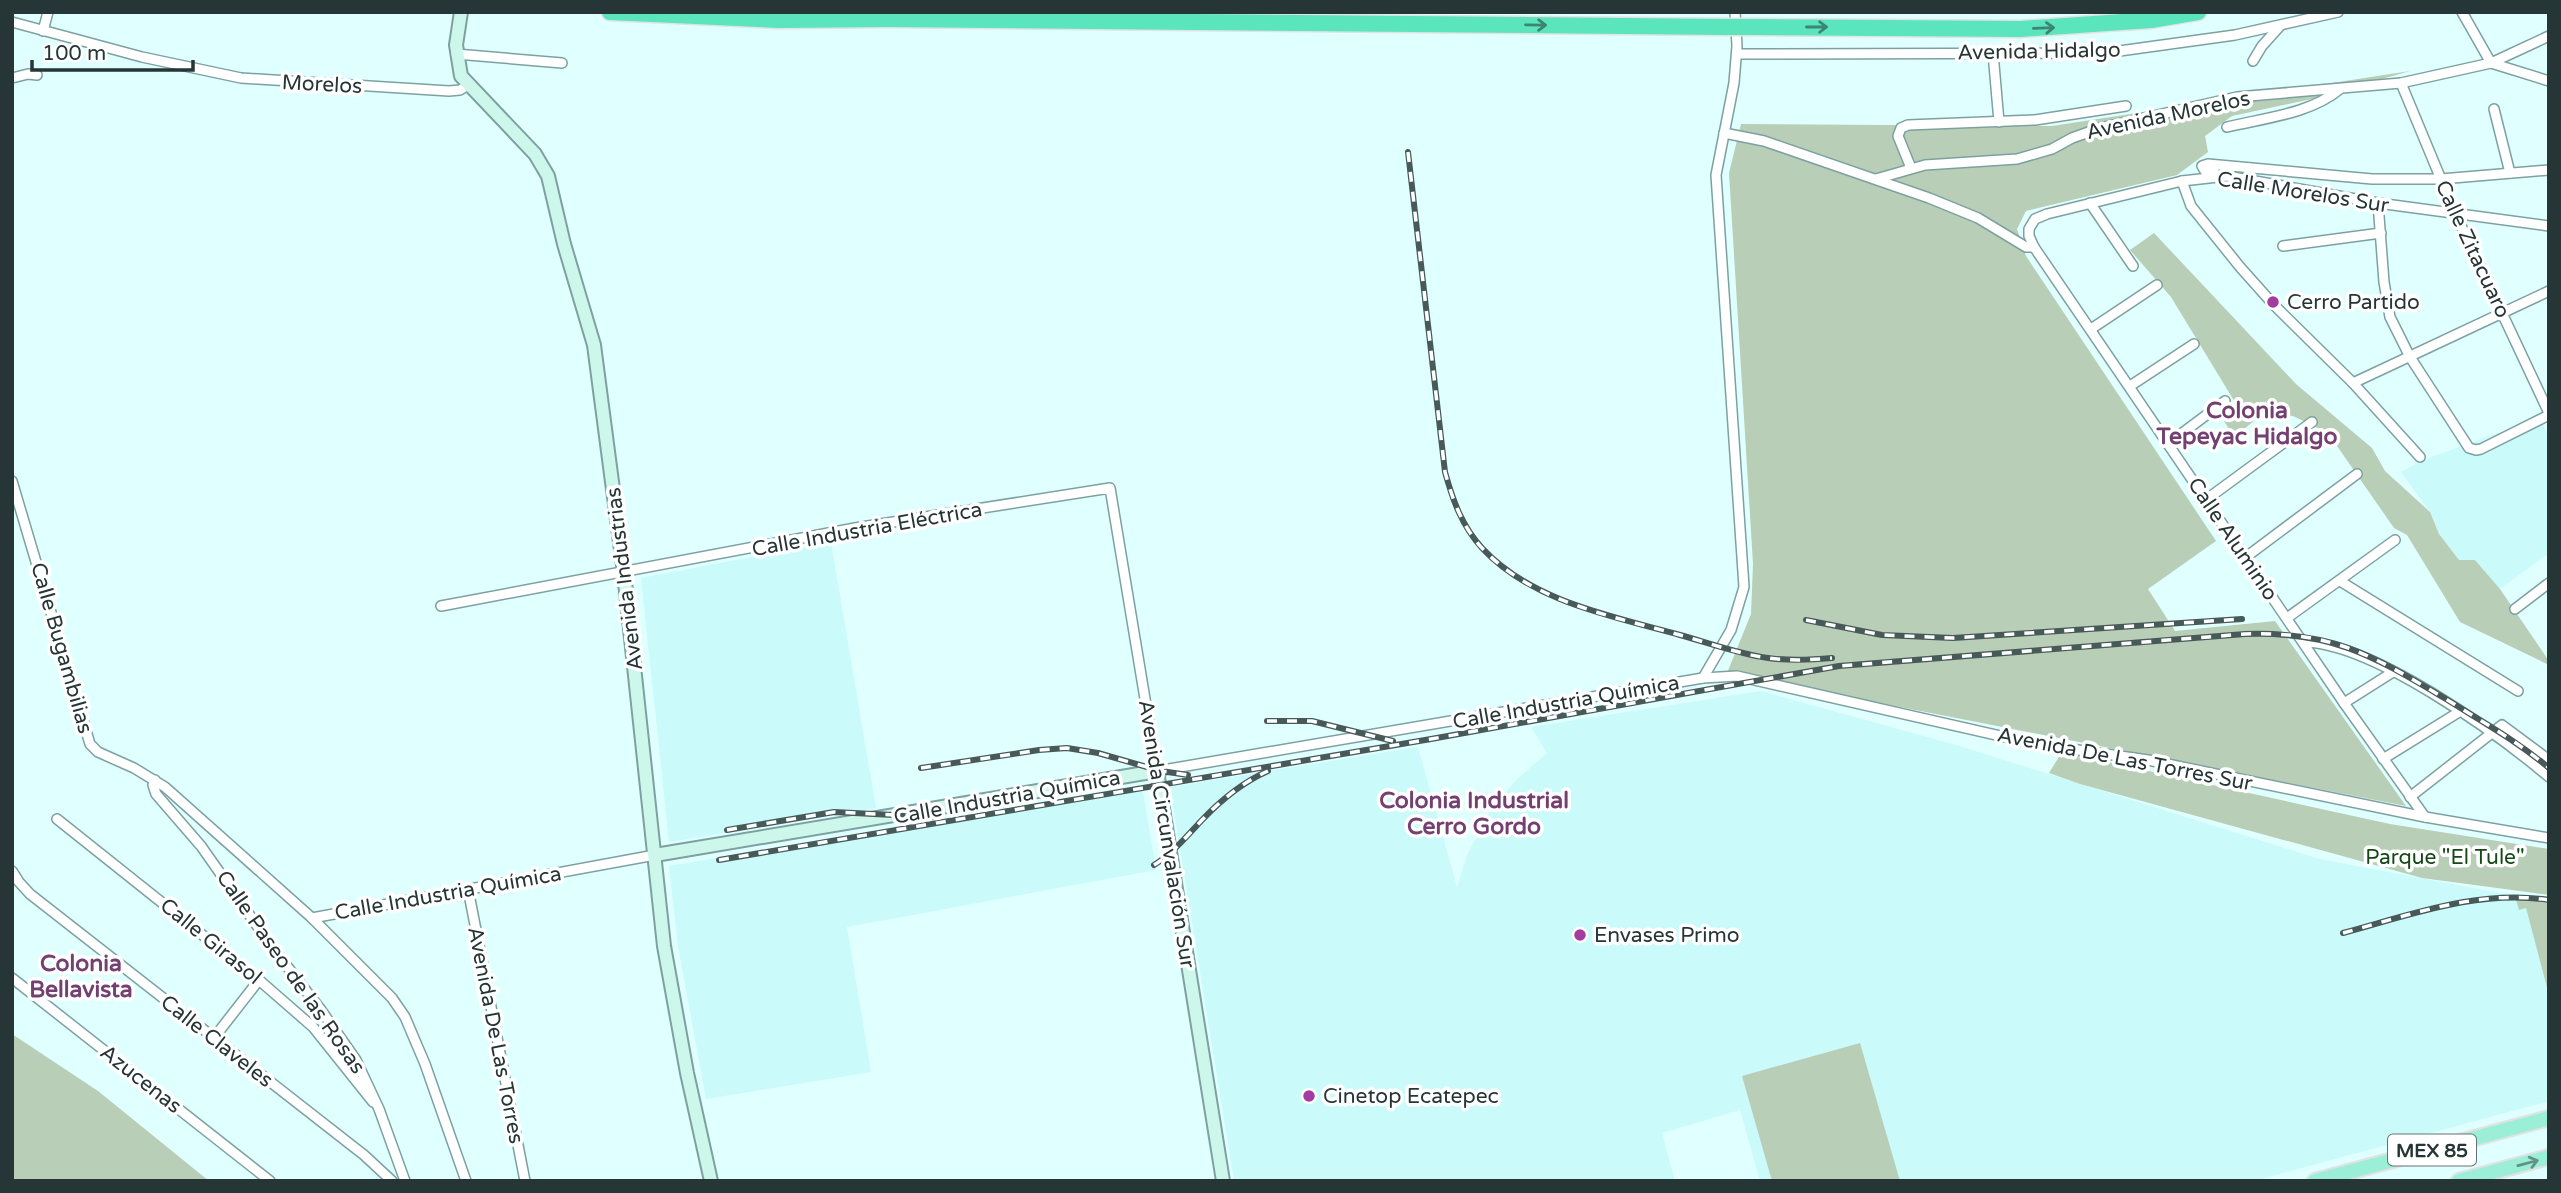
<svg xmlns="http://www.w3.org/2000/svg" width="2561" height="1193" font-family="'Varela Round',sans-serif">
  <rect width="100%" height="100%" fill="#e0ffff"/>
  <!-- built -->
  <g fill="#cafafa">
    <polygon points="2540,418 2549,437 2549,553 2500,589 2475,560 2459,560 2439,534 2430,512 2401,472 2423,460"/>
    <polygon points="831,542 876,808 669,842 641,578"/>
    <polygon points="1761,691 1956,745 2320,859 2515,896 2519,909 2526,908 2549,994 2549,1101 2254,1181 1760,1181 1740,1110 1662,1133 1675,1181 1234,1181 1170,787 1418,747 1457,887 1467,855 1490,812 1516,780 1547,753 1531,727"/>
    <polygon points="1142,786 1156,870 847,927 871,1072 706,1099 678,946 669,866"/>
  </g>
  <!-- green -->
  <g fill="#b8ceb7">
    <polygon points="2410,71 2312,99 2232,116 2205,136 2208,152 2177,175 2026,211 2017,229 2026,256 2216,541 2148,589 2175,631 2275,621 2406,806 1727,673 1751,614 1753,564 1729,173 1741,124 2052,126"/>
    <polygon points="2154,233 2296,384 2372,448 2385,471 2430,512 2439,534 2459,560 2475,560 2500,589 2549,661 2549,665 2460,622 2407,535 2394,528 2328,433 2293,416 2265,412 2234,437 2222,418 2236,404 2171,297 2130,250"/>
    <polygon points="2062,752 2390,824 2549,849 2549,895 2422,878 2080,784 2049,773"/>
    <polygon points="2515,896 2549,900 2549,995 2526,908 2519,910"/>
    <polygon points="12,1034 98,1091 209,1181 12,1181"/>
    <polygon points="1860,1043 1900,1181 1772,1181 1742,1076"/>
  </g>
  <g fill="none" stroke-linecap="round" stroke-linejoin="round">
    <defs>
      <g id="street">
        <polyline points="2462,12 2491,63"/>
        <polyline points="12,22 142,57 241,78 449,91 460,90 468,85"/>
        <polyline points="43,31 48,12"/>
        <polyline points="1993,53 1999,122"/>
        <polyline points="456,54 562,63"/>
        <polyline points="1737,54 2105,53 2235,35 2338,12"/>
        <polyline points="2253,61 2262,46 2280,26"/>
        <polyline points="2491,63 2549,81"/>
        <polyline points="12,78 28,74 37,75"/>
        <polyline points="2401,83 2455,213 2549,413"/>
        <polyline points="2494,109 2510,173"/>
        <path d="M2227 127C2264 118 2310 114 2340 89"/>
        <polyline points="1724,133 1764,141 1929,198 1978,218 2026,247 2034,247"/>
        <polyline points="1911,168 1898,136 1901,128 1908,125 2035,120 2126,106"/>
        <polyline points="2215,173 2205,171 2202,166 2208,164 2372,179 2441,179 2549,170"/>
        <polyline points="1876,179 1925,165 2017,159 2052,149 2072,138 2100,128 2237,97 2401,83 2491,63 2549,36"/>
        <polyline points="2182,181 2191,206 2240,267 2273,304 2353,383 2420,457"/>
        <polyline points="2090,203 2133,266"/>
        <polyline points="2378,203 2384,282 2390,317 2410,357 2469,448 2476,450 2481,449 2549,415"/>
        <polyline points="2283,246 2381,233"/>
        <polyline points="2091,329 2157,285"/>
        <polyline points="2353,383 2549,291"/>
        <polyline points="2130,386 2194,344"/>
        <polyline points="2169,443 2225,401"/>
        <polyline points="12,481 90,744 98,752 134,768 165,787 312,918 392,998 405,1017 425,1064 466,1181"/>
        <polyline points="2207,499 2312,422"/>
        <polyline points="2246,557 2357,474"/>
        <polyline points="2340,581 2518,691"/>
        <polyline points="441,606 855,528 1110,488 1157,771 1703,678 1737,676 2036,744 2148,760 2425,817 2549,838"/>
        <polyline points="2515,609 2549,583"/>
        <polyline points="2287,618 2395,540"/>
        <path d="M2303 642C2371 642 2497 733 2549 777"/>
        <polyline points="1703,678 1731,630 1744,587 1716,175 1734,83 1737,46 1735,12"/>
        <polyline points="2344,703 2393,672"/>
        <polyline points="2383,759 2459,712"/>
        <polyline points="155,780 153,785 156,794 201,846 272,947 321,1010 356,1060 379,1109 405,1181"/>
        <polyline points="2410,797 2502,725 2549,760"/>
        <polyline points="2425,817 2344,703 2034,247 2029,236 2029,229 2035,219 2047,214 2182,181 2227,176 2378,203 2549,226"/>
        <polyline points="57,819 259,980 313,1027 373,1102"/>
        <polyline points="12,871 19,882 30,894 364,1155 392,1181"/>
        <polyline points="468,889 525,1181"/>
        <polyline points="312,918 655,855"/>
        <polyline points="12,978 270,1181"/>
        <polyline points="213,1039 259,980"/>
      </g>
      <g id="secondary">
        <polyline points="461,12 456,45 461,76 535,154 548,176 564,244 594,345 624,573 664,946 687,1073 711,1181"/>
        <polyline points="655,855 1157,771 1223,1181"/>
      </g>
      <g id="primary">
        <polyline points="2315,1181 2549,1118"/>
        <polyline points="2459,1181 2549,1157"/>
      </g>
      <g id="highway">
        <polyline points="610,12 778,20 888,19 1726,27"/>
        <polyline points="1749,27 2021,29 2151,20 2198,12"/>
      </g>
    </defs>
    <!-- street casing -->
    <use href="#street" stroke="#7da1a1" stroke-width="12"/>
    <!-- secondary casing -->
    <use href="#secondary" stroke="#7da1a1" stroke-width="16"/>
    <!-- primary casing -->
    <use href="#primary" stroke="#e1e3e3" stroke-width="18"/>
    <!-- highway casing -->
    <use href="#highway" stroke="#e1e3e3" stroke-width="19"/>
    <!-- street -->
    <use href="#street" stroke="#fff" stroke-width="9"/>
    <!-- secondary -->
    <use href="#secondary" stroke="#cef7eb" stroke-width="12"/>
    <!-- primary -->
    <use href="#primary" stroke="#9cefd7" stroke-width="14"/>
    <!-- highway -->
    <use href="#highway" stroke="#5ae5bc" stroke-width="16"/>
    <defs>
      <g id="rail">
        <path d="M1408 152 1445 472C1453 501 1462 526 1482 548 1532 602 1612 616 1680 635 1709 643 1739 654 1768 658 1790 661 1811 660 1832 658"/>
        <polyline points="1806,620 1882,635 1953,638 2242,619"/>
        <polyline points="1267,721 1312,721 1393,741"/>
        <polyline points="921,768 1039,750 1067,748 1098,753 1161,771 1188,775"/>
        <polyline points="727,830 834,812 933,817"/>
        <path d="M719 860 1431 739 1839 666 2245 634C2334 631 2373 656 2446 699 2481 721 2517 741 2549 768"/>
        <path d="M1154 865C1173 853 1187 836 1202 820 1221 800 1243 782 1268 771"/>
        <path d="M2343 933C2410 915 2479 889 2549 900"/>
      </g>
    </defs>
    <!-- rail casing -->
    <use href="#rail" stroke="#475959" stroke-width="6"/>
    <!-- rail -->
    <use href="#rail" stroke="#fff" stroke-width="3.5" stroke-dasharray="10" stroke-linecap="butt"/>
    <defs>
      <polyline id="highway-bridge" points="1726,27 1749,27"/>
    </defs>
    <!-- highway-bridge casing -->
    <use href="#highway-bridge" stroke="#e1e3e3" stroke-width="19" stroke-linecap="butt"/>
    <!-- highway-bridge -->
    <use href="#highway-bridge" stroke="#5ae5bc" stroke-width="16"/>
  </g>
  <!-- one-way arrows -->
  <defs><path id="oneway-shaft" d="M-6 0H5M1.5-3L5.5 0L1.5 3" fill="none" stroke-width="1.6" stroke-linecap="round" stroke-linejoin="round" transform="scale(1.75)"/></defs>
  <g stroke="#3d8472">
    <use href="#oneway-shaft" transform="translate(1536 25) rotate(1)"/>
    <use href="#oneway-shaft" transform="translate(1817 27)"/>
    <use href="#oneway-shaft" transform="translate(2044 28) rotate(-2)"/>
  </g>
  <use stroke="#619286" href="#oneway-shaft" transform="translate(2528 1163) rotate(-15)"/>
  <!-- markers -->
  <g fill="#a33ca0" stroke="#fff" stroke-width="2.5">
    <circle cx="2273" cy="302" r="7"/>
    <circle cx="1580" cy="935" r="7"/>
    <circle cx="1309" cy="1096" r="7"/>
  </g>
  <g text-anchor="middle" stroke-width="7" stroke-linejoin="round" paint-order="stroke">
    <!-- shield labels -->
    <rect fill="#fff" stroke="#677272" stroke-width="2" x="2388" y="1134.5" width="88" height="31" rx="5"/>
    <g font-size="19" font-weight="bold" fill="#263535">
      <text x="2432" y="1157">MEX 85</text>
    </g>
    <!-- street labels -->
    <g font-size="21" fill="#263535" stroke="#fff">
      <text transform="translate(2039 51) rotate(-1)" y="7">Avenida Hidalgo</text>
      <text transform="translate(322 84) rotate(3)" y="7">Morelos</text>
      <text transform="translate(2168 115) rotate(-12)" y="7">Avenida Morelos</text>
      <text transform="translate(2303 192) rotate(9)" y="7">Calle Morelos Sur</text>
      <text transform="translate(2473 249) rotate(65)" y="7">Calle Zitacuaro</text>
      <text transform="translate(867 529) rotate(-10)" y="7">Calle Industria Eléctrica</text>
      <text transform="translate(2233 539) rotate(56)" y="7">Calle Aluminio</text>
      <text transform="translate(624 579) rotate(-97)" y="7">Avenida Industrias</text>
      <text transform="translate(62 648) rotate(74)" y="7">Calle Bugambilias</text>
      <text transform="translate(1566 702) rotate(-10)" y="7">Calle Industria Química</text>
      <text transform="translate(2125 759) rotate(11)" y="7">Avenida De Las Torres Sur</text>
      <text transform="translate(1007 797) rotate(-10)" y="7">Calle Industria Química</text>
      <text transform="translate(1167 834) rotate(81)" y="7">Avenida Circunvalación Sur</text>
      <text transform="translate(448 893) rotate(-10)" y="7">Calle Industria Química</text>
      <text transform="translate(211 941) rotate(39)" y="7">Calle Girasol</text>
      <text transform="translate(291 972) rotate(55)" y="7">Calle Paseo de las Rosas</text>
      <text transform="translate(496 1035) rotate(79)" y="7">Avenida De Las Torres</text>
      <text transform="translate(217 1041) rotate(38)" y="7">Calle Claveles</text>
      <text transform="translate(141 1079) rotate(38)" y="7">Azucenas</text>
    </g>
    <!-- poi labels -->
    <g font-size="21" fill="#263535" stroke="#fff" text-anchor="start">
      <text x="2287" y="309">Cerro Partido</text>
      <text x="1594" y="942">Envases Primo</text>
      <text x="1323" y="1103">Cinetop Ecatepec</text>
    </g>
    <!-- park labels -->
    <g font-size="21" fill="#164718" stroke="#fff">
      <text x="2445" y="864">Parque "El Tule"</text>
    </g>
    <!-- neighbourhood labels -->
    <g font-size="23" font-weight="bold" fill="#744071" stroke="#fff">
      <text x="2247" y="418">Colonia<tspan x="2247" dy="26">Tepeyac Hidalgo</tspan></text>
      <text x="1474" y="808">Colonia Industrial<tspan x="1474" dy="26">Cerro Gordo</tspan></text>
      <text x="81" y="971">Colonia<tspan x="81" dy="26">Bellavista</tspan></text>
    </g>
  </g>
  <!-- border -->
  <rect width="2561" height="1193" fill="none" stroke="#263535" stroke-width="28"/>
  <!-- scale -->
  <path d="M32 60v10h161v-10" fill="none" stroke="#263535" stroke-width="3.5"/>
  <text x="42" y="60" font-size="21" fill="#263535" stroke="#ffffff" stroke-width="5" paint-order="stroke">100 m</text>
</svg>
